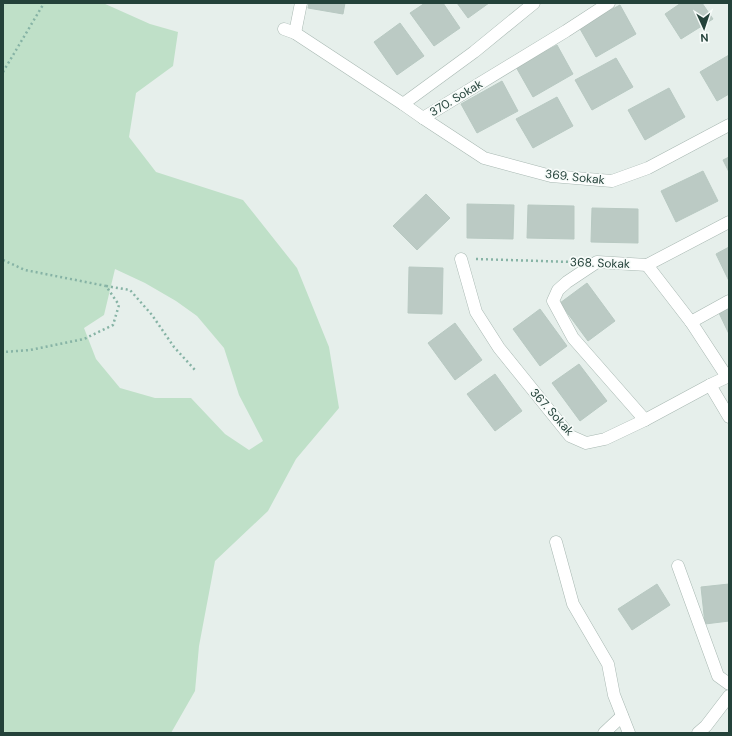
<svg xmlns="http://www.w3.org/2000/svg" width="732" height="736" font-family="'DM Sans',sans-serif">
  <rect width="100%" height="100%" fill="#e6efeb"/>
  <!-- green -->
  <path fill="#bfe0c8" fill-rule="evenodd" d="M3 3H103L150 24 178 32 173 66 136 93 129 137 156 172 243 200 297 268 329 347 339 408 296 459 268 511 215 561 199 646 195 691 171 733H3ZM115 269 145 283 176 301 197 316 224 348 239 395 263 441 249 450 225 434 191 398H155L120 388 96 359 84 328 104 315Z"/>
  <!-- building -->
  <g fill="#bbcac4" stroke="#b8c9c2">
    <polygon points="309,3 345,3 343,14 308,8"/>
    <polygon points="425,3 443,3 460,28 434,46 410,13"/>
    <polygon points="457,3 489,3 468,18"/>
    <polygon points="681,3 702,3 713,19 681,39 665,14"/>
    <polygon points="620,5 636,34 596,57 579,27"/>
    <polygon points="400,23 424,56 397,75 374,42"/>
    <polygon points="557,45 573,74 533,97 516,67"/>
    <polygon points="729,55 729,94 717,101 700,72"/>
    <polygon points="616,58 633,87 592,110 575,80"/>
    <polygon points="502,81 518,111 477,133 461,104"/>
    <polygon points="669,88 685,117 645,140 628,110"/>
    <polygon points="557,97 573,126 533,148 516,119"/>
    <polygon points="729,157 729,172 723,160"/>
    <polygon points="703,171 718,201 676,222 661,191"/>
    <polygon points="426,194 450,218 417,250 393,226"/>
    <polygon points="467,204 514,205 513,239 467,238"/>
    <polygon points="528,205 574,206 574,239 527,238"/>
    <polygon points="592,208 638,209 638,243 591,242"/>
    <polygon points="729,247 729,281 716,254"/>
    <polygon points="409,267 443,268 442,314 408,313"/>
    <polygon points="587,283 615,321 588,341 560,303"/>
    <polygon points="729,308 729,334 719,313"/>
    <polygon points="540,309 567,346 540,366 513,329"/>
    <polygon points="455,323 482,360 455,380 428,343"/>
    <polygon points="579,364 607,401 580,421 552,383"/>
    <polygon points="495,374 522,411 495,431 467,394"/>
    <polygon points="657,584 670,605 632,630 618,609"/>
    <polygon points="729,584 729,621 705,624 701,587"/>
  </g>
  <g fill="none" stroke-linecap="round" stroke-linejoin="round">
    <defs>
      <g id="minor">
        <polyline points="284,29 295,33 403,104 423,118 566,31 609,3"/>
        <polyline points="295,33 301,3"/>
        <polyline points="403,104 474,52 534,3"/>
        <polyline points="423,118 484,158 551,176 612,181 648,168 729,125"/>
        <polyline points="461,259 476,312 499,348 570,436 586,443 605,439 645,420 710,385 729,376"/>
        <polyline points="647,265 691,322 727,377"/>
        <polyline points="691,322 729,301"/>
        <polyline points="710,385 729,417"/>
        <polyline points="645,420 573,338 553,301 558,290 567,282 597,262 647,265 729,222"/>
        <polyline points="556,542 573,604 608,664 614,695 629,733"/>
        <polyline points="678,566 718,676 729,684"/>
        <polyline points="604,733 622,716"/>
        <polyline points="698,733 706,726 729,696"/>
      </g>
    </defs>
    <!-- minor casing -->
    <use href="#minor" stroke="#a8b8b2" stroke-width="13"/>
    <!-- path -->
    <g stroke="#86b3a5" stroke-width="2.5" stroke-dasharray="2 3" stroke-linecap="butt">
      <polyline points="3,72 44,3"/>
      <polyline points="476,259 572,262"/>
      <polyline points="3,260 25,270 106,286 119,305 113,325 84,339 30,350 3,352"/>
      <polyline points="106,286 130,290 152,315 174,347 195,370"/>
    </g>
    <!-- minor -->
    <use href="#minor" stroke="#fff" stroke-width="12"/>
  </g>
  <g text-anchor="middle" stroke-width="3.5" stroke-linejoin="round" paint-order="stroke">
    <!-- street labels -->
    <g font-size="12" fill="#24423a" stroke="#f7fbf9">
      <text transform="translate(456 98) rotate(-31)" y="4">370. Sokak</text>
      <text transform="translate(575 177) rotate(6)" y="4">369. Sokak</text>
      <text transform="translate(600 263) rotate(2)" y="4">368. Sokak</text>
      <text transform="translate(552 412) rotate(48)" y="4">367. Sokak</text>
    </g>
  </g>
  <!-- border -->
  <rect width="732" height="736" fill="none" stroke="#24423a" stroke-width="8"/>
  <!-- north arrow -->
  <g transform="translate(704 28) rotate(177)" stroke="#f7fbf9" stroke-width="3" paint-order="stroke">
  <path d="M0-3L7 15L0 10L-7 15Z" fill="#24423a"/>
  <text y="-6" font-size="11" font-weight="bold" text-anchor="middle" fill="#24423a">N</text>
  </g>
</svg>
